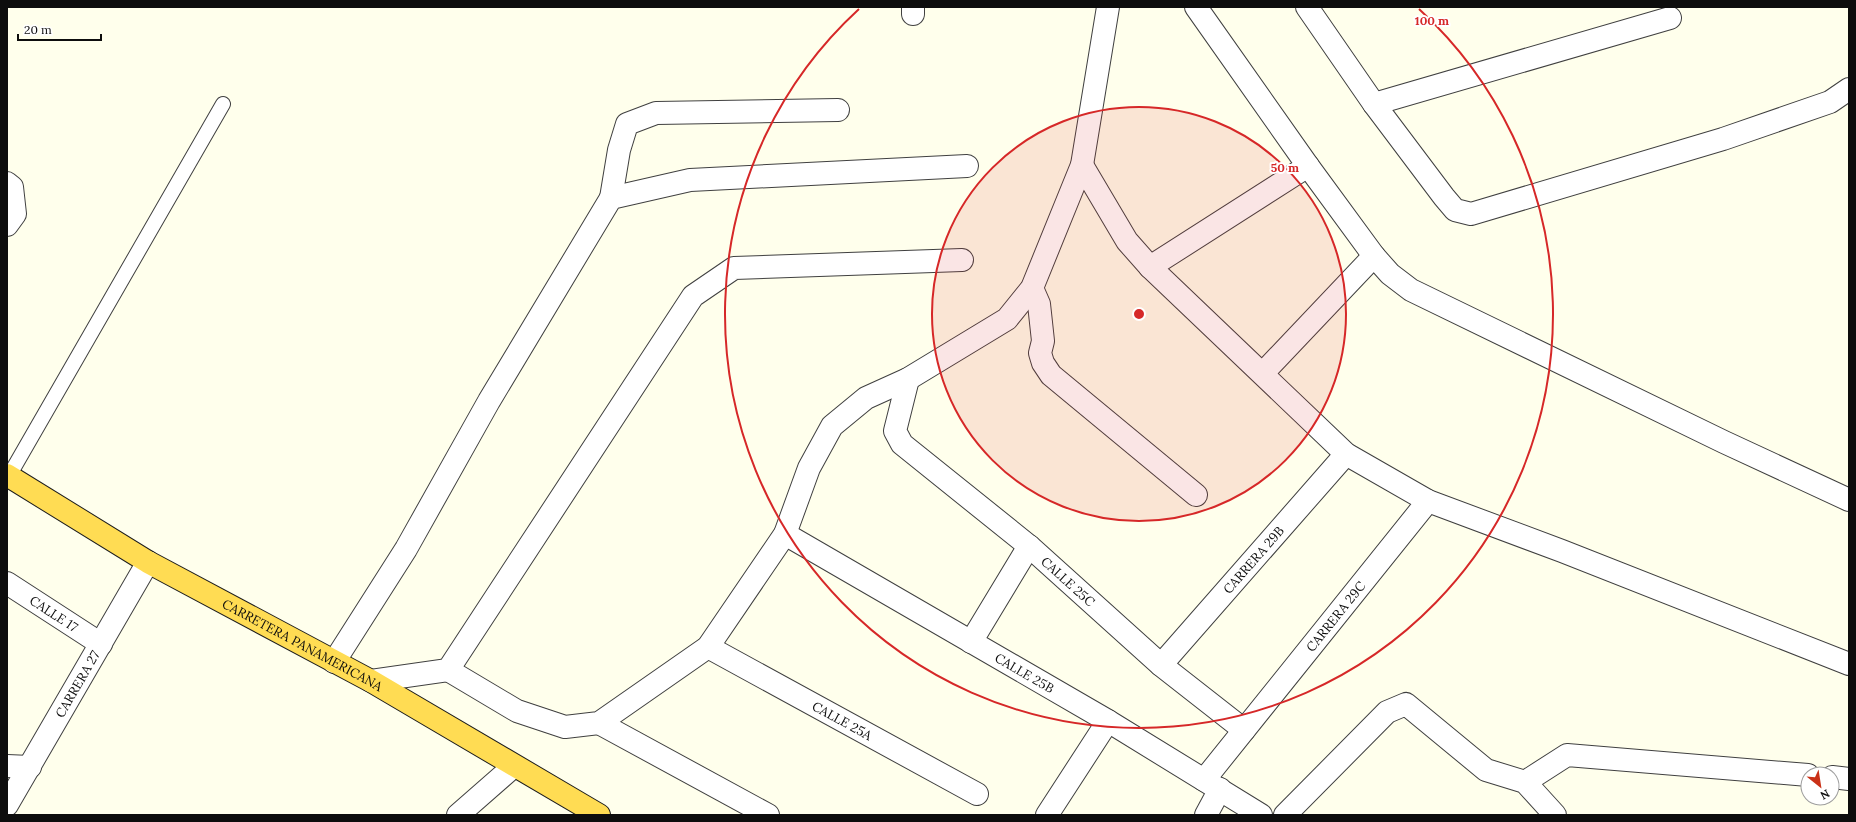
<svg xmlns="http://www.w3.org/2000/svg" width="1856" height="822" font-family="Lora,serif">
  <rect width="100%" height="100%" fill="#ffffec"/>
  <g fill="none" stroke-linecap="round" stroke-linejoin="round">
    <defs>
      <polyline id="service" points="9,476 223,104"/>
      <g id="minor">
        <polyline points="1196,7 1308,166 1374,256 1390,274 1411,290 1724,442 1849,500"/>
        <polyline points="1307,7 1374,104 1444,197 1455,210 1471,214 1723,139 1830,102 1849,89"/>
        <polyline points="913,14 913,7"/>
        <polyline points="1374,104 1670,18"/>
        <polyline points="1082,165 1127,241 1150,267 1346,454 1428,501 1562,551 1849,664"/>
        <polyline points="7,183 12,187 15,214 7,225"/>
        <polyline points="611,198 619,150 627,124 656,113 838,110"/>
        <polyline points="1150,267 1308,166"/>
        <polyline points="1032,288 1039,304 1043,341 1040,353 1043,363 1051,375 1196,495"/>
        <polyline points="1263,373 1374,256"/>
        <path id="s1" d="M908 379 895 431 902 444 1029 546 1161 665 1244 730"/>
        <path id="s2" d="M785 534 1108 721 1261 815"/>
        <path id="s3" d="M7 583 101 644"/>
        <polyline points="971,642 1029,546"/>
        <path id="s4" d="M708 647 977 794"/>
        <polyline points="334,662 406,549 489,401 611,198 690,180 967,166"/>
        <path id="s5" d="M1161 665 1346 454"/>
        <polyline points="448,670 517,711 565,727 599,723 708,647 785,534 809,468 832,426 866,398 908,379 1007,319 1032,288 1082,165 1108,7"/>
        <polyline points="371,681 448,670 693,296 734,268 962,260"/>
        <polyline points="599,723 768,815"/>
        <polyline points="7,766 30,767"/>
        <polyline points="1832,777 1849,779"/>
        <path id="s6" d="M1204 780 1428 501"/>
        <polyline points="1525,782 1567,755 1808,775"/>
        <path id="s7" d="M7 805 148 562"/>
        <polyline points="458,815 514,766"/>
        <polyline points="1047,815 1108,721"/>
        <polyline points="1206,815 1220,789"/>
        <polyline points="1285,815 1387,712 1406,704 1486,770 1525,782 1555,815"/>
      </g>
      <g id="trunk">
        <path id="s8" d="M7 475 148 562 371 681 599 815"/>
      </g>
    </defs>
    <!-- service casing -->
    <use href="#service" stroke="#404040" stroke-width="16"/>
    <!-- minor casing -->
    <use href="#minor" stroke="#404040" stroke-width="24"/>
    <!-- trunk casing -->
    <use href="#trunk" stroke="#1e1e1e" stroke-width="24"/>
    <!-- service -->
    <use href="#service" stroke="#fff" stroke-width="14"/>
    <!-- minor -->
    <use href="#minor" stroke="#fff" stroke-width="22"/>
    <!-- trunk -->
    <use href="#trunk" stroke="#ffdc53" stroke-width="22"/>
  </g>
  <!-- distance rings -->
  <circle cx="1139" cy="314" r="207" fill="#d62828" fill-opacity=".12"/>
  <g fill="none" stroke="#d62828" stroke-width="2">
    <circle cx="1139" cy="314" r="207"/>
    <path d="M1419 9A414 414 0 1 1 859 9"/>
  </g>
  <g text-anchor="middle" stroke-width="4" stroke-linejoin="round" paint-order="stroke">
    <!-- street labels -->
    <g font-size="13" fill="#0d0d0d" stroke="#fff">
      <text dy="5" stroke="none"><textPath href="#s5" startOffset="140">CARRERA 29B</textPath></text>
      <text dy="5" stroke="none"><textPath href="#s1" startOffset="284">CALLE 25C</textPath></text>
      <text dy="5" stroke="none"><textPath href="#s3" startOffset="56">CALLE 17</textPath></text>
      <text dy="5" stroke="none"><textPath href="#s6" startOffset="210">CARRERA 29C</textPath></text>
      <text dy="5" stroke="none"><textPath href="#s8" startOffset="341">CARRETERA PANAMERICANA</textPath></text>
      <text dy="5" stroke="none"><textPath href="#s2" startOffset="277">CALLE 25B</textPath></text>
      <text dy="5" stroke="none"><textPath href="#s7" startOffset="140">CARRERA 27</textPath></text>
      <text dy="5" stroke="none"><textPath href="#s4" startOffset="153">CALLE 25A</textPath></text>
    </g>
  </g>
  <circle cx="1139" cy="314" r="6" fill="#d62828" stroke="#fff" stroke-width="2"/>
  <g font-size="12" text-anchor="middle" font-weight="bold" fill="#d62828" stroke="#fff" stroke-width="4" stroke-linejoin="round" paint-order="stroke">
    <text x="1432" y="25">100 m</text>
    <text x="1285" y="172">50 m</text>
  </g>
  <!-- border -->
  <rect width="1856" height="822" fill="none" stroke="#0d0d0d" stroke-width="16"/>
  <!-- north arrow -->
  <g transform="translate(1820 786) rotate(150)"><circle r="19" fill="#ffffff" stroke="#9e9e9e"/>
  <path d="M0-3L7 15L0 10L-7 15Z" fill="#ca3117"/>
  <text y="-6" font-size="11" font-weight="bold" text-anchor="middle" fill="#0d0d0d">N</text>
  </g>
  <!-- scale -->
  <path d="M18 34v6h83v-6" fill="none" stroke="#0d0d0d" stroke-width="2"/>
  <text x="24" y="34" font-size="12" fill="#0d0d0d" stroke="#ffffff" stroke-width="3" paint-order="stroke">20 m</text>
</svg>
